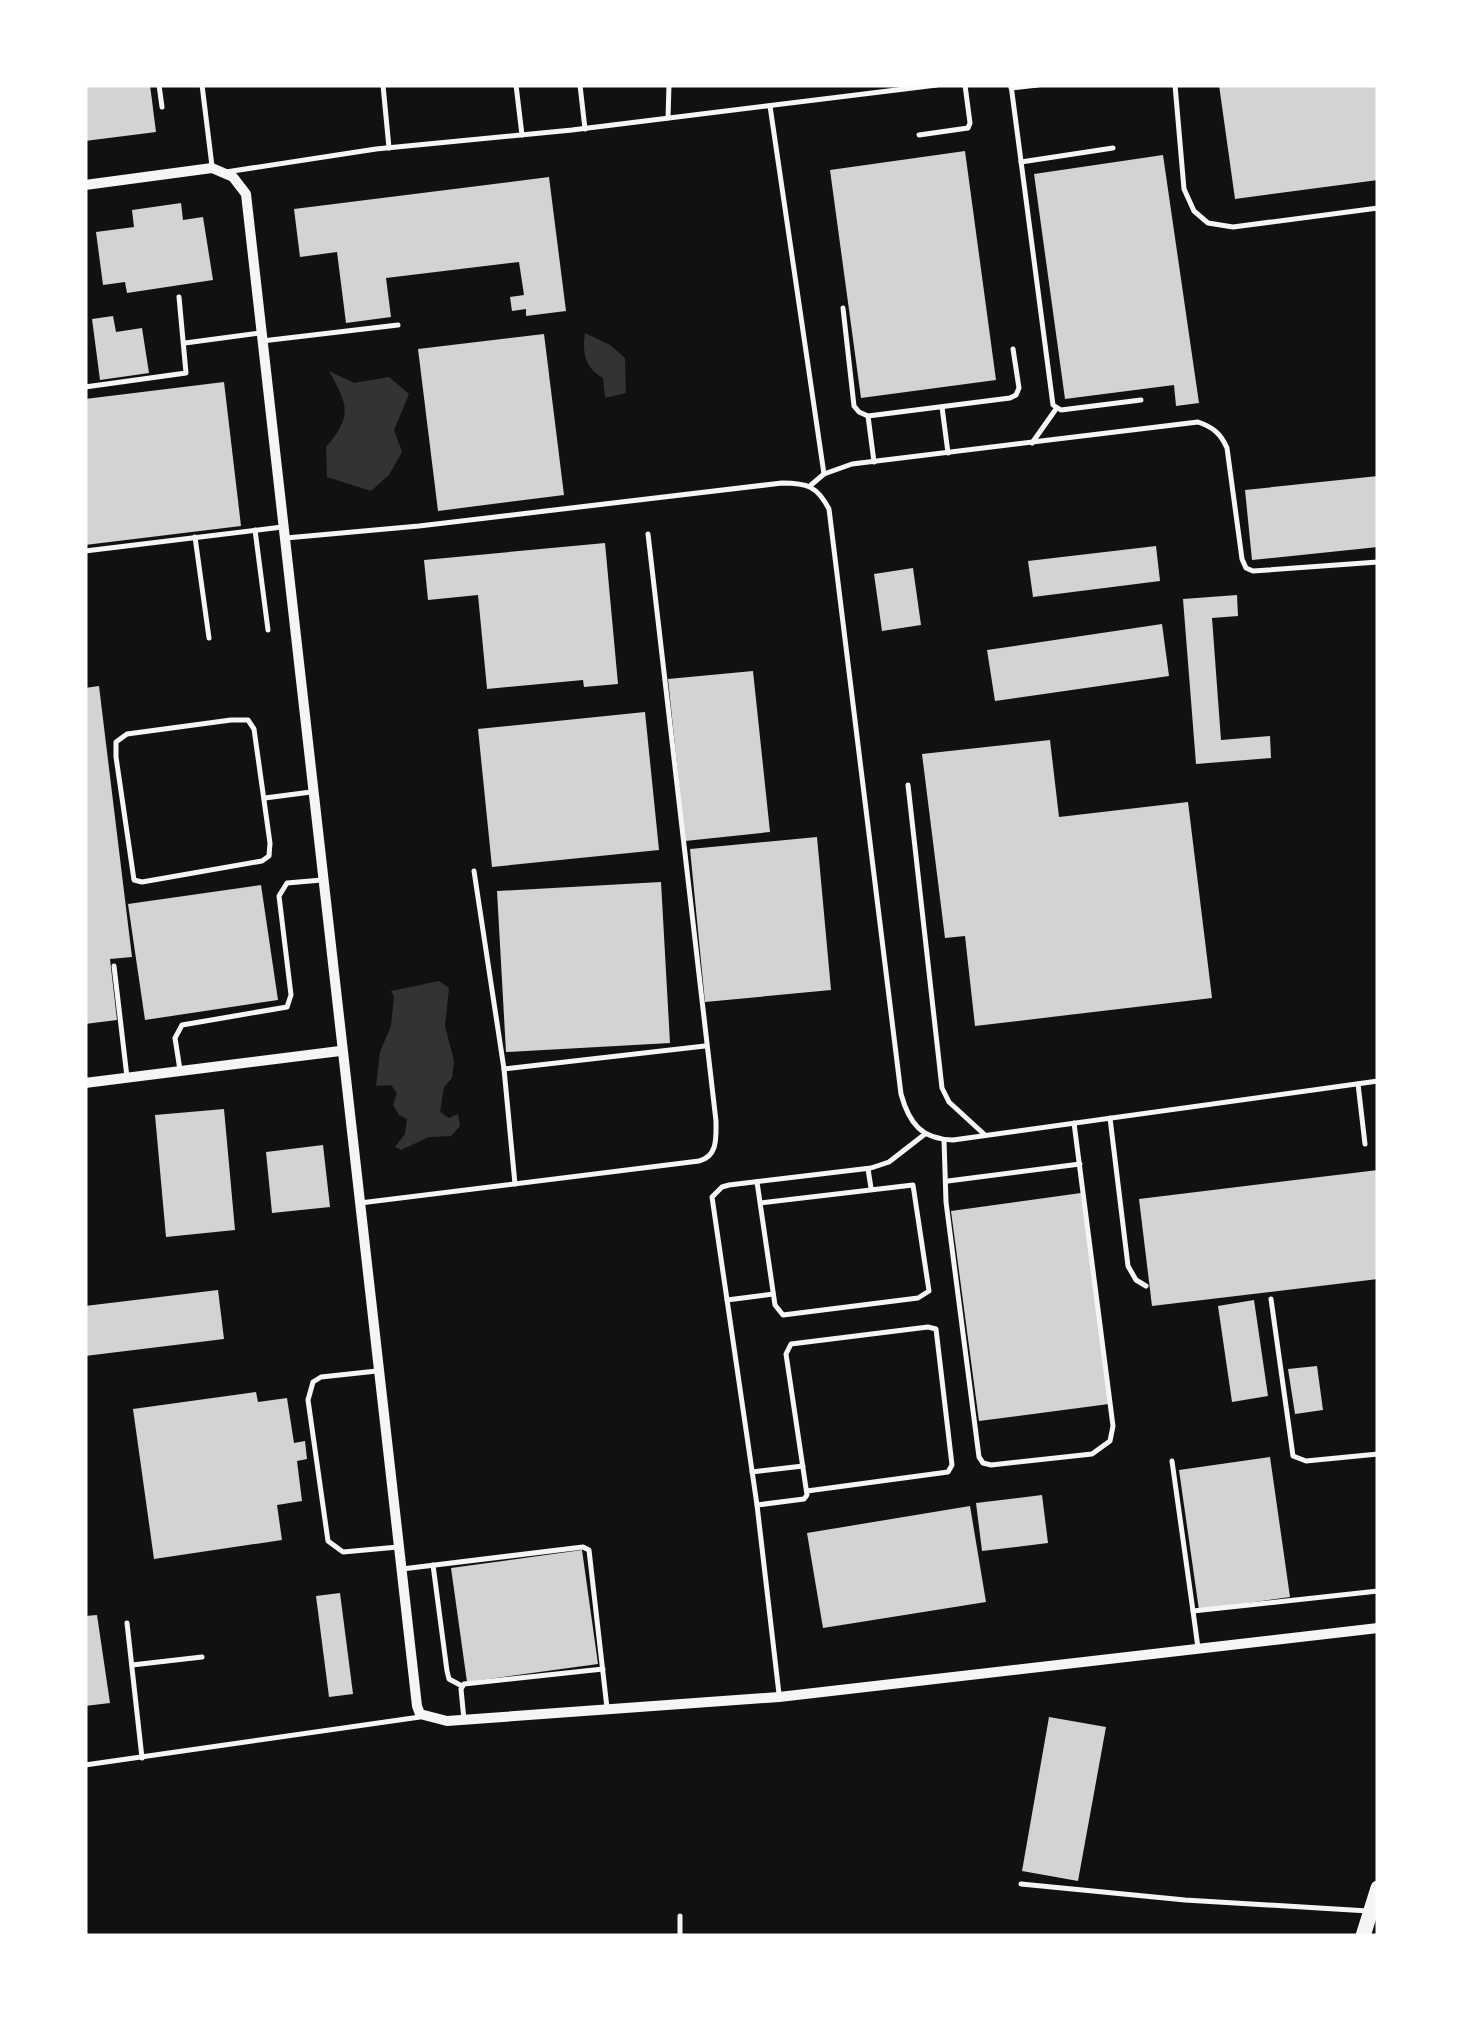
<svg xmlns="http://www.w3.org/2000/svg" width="1463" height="2021" font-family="Spectral,serif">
  <rect width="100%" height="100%" fill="#111"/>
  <!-- water -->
  <g fill="#333">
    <path d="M585 333 610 345 625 358 626 393 605 398 603 378C585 368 582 352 585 333Z"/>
    <path d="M329 371 354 383 389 377 409 394 394 430 402 452 389 475 371 491 327 477 326 447C353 416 348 405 329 371Z"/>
    <polygon points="439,981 449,988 445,1026 454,1061 452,1078 444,1087 440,1112 449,1118 458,1114 460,1126 451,1136 429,1137 401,1150 395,1147 405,1134 407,1119 399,1115 393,1105 397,1093 391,1085 376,1086 380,1052 391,1026 394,997 391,991"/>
  </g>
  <!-- building -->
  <g fill="#d3d3d3">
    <polygon points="85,85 150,85 156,132 85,141"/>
    <polygon points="1219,85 1378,85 1378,180 1235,199"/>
    <polygon points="965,151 996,380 861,398 830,170"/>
    <polygon points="1163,155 1199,403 1176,406 1174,385 1065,399 1034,174"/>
    <polygon points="549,177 566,311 526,316 526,309 512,311 510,297 524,295 519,262 386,278 391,317 346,323 337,252 300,257 294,209"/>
    <polygon points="181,203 183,220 203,217 213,280 127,293 125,282 103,285 96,232 134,227 132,210"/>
    <polygon points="113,316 116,332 142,328 149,373 100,380 92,319"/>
    <polygon points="544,334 564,495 438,511 418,349"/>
    <polygon points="224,382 241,526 85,545 85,399"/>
    <polygon points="1378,476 1378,547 1252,560 1245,490"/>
    <polygon points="605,543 618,684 584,687 583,680 487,689 478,595 428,600 424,560"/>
    <polygon points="1156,546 1160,581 1033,597 1028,561"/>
    <polygon points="913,568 921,625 882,631 874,574"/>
    <polygon points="1237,595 1238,616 1212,618 1221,740 1270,736 1271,758 1196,764 1183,599"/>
    <polygon points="1162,624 1169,676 995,701 987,650"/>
    <polygon points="753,671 770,832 685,841 668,679"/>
    <polygon points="99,686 132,957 110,959 117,1020 85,1024 85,688"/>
    <polygon points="645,712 659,850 492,867 478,729"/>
    <polygon points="1050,740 1059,817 1188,802 1212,998 975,1026 965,936 945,938 922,754"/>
    <polygon points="817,837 831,990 705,1002 690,849"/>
    <polygon points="661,882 670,1043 506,1052 497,891"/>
    <polygon points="261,885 278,1000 145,1020 128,904"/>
    <polygon points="224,1109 235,1230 166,1237 155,1115"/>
    <polygon points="323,1145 330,1207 272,1213 266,1152"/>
    <polygon points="1378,1170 1378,1279 1152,1306 1139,1199"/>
    <polygon points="1081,1193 1109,1404 979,1421 951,1211"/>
    <polygon points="218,1290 224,1339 85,1356 85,1306"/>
    <polygon points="1254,1300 1268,1396 1232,1402 1218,1306"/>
    <polygon points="1317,1366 1323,1410 1295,1414 1288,1369"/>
    <polygon points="256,1392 258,1402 287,1398 294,1443 305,1441 307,1459 297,1461 302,1501 277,1505 282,1540 154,1559 133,1409"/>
    <polygon points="1270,1457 1290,1597 1199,1610 1179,1470"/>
    <polygon points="1042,1495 1048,1543 982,1551 976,1503"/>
    <polygon points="970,1506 986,1602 823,1628 807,1533"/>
    <polygon points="582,1550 598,1664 467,1682 451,1568"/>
    <polygon points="340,1593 353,1694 329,1697 316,1596"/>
    <polygon points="97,1615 110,1703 85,1706 85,1616"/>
    <polygon points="1049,1717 1106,1727 1078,1881 1022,1871"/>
  </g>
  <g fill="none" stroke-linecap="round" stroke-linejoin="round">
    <!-- service -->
    <g stroke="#f5f5f5" stroke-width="5">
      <polyline points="159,85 162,107"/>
      <polyline points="202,85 212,166"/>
      <polyline points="383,85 389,148"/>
      <polyline points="516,85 522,135"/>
      <polyline points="580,85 585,129"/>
      <polyline points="1011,85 1053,405 1061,410 1141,400"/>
      <polyline points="1175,85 1184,189 1194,211 1208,223 1233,227 1378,208"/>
      <polyline points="1011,88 1038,85"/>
      <polyline points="770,106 824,474"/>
      <polyline points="668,118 669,85"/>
      <polyline points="919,135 968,128 970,123 965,85"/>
      <polyline points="1021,162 1113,148"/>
      <polyline points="226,172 376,149 572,130 937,85"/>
      <polyline points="843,308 854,406 859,412 868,416 1010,398 1016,395 1019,388 1013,349"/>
      <polyline points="262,341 398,325"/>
      <polyline points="185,343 260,333"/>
      <polyline points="85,387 186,373 179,297"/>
      <polyline points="942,407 948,453"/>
      <polyline points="868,416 874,462"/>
      <polyline points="1032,443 1056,409"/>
      <path d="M811 485 824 474 852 464 1198 422C1213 427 1221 434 1227 448L1242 559 1246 568 1253 571 1378 562"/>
      <polyline points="255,530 268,630"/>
      <polyline points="195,537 209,638"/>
      <path d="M286 538 419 526 782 483C807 483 817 486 829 509L901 1094C909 1123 921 1139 953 1140L1378 1081"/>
      <polyline points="85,551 282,527"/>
      <polygon points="231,720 248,720 254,729 270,843 269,856 262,861 142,882 134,880 116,757 116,742 127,734"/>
      <polyline points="908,785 942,1088 949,1102 985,1135"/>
      <polyline points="265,798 311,792"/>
      <polyline points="474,871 504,1069 515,1184"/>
      <polyline points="114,966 127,1077"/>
      <polyline points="504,1069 705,1046"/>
      <polyline points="180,1070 175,1038 182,1025 287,1007 291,995 279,896 287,883 322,880"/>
      <polyline points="1358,1084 1365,1144"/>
      <polyline points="1110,1118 1128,1266 1136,1280 1146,1286"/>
      <polyline points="944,1140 946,1202 979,1457 983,1463 991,1465 1092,1454 1110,1441 1113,1426 1074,1123"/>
      <polyline points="868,1169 871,1188"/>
      <polyline points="948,1181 1080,1164"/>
      <polyline points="757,1182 775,1305 783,1315 918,1298 929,1291 913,1185 760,1203"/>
      <path d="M360 1203 699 1161C718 1156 716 1138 716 1121L648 534"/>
      <polyline points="1271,1299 1293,1456 1306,1461 1378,1454"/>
      <polyline points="727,1300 773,1294"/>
      <polyline points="377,1371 321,1377 313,1382 308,1400 328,1541 343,1552 398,1547"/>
      <polyline points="1172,1461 1193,1611 1378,1591"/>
      <polyline points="752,1472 803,1466"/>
      <polyline points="757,1505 804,1499 807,1495 786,1354 791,1344 928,1327 936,1329 952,1465 948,1472 807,1491"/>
      <polyline points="433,1565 447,1671 449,1679 462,1686"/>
      <polyline points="402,1569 583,1547 589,1550 607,1708"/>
      <polyline points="1193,1611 1198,1648"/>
      <polyline points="127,1623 142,1758"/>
      <polyline points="132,1665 202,1657"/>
      <polyline points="779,1694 757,1505 712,1197 722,1187 729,1185 871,1168 889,1162 925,1134"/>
      <polyline points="464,1720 461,1689 464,1684 603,1669"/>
      <polyline points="85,1765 420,1717"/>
      <polyline points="1021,1884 1185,1900 1368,1911"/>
      <polyline points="680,1916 680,1936"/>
    </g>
    <!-- minor -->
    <g stroke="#f5f5f5" stroke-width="10">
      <polyline points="85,185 212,168 233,177 246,194 417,1706 420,1714 447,1721 779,1697 1378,1628"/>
      <polyline points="85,1083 340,1051"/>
    </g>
    <!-- secondary -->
    <polyline stroke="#f5f5f5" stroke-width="15" points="1363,1936 1378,1888"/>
  </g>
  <!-- border -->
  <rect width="1463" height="2021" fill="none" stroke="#ffffff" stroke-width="175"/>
</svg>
